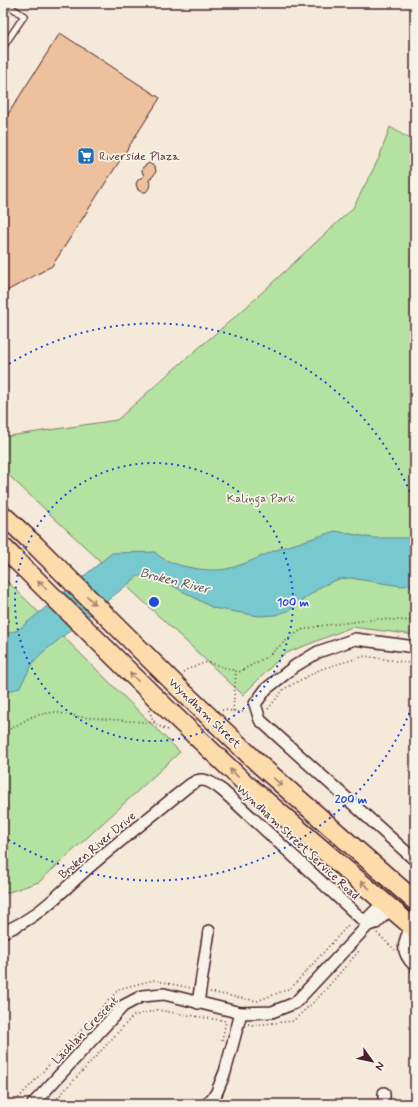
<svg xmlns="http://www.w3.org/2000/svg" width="418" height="1107" font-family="Mynerve,sans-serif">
  <rect width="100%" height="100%" fill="#f5e9d9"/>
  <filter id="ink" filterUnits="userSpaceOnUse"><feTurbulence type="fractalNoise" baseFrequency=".025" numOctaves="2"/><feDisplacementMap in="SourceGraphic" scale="8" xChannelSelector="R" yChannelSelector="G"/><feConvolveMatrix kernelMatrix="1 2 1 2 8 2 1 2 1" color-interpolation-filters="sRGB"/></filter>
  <g filter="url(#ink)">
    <!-- green -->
    <g fill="#b3e2a1" stroke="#7e8066">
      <polygon points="390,127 415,142 415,635 352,627 284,654 243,695 3,470 3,437 117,420 167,375 243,310 353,208 379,158"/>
      <polygon points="3,577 180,752 39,882 3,894"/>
    </g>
    <!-- water -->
    <path fill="#78c9cf" stroke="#66858d" d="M335 531 373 538H415V585L401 586 350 578 339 579 322 586 288 611 275 615 259 616 213 608 159 578 149 575 138 576 42 653 35 660 19 688 3 693V635L18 630 112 553 155 552C165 565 202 571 218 570 238 569 260 556 279 549 298 543 317 537 335 531Z"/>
    <!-- building -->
    <g fill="#edc19d" stroke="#4a1f2b">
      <polygon points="60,33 160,98 52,266 3,293 3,122"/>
      <polygon points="149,163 155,167 156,171 154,175 149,180 150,184 149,188 146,192 142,192 138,190 136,184 138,180 144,176 142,171 143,167"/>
    </g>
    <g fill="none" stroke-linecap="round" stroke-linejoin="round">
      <defs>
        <polyline id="service" points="3,47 24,16 5,3"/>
        <g id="minor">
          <polyline points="415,647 355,639 318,652 295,666 266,689 255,704 260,720 415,860"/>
          <polyline points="368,925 369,917 384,902"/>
          <path d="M412 926C403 942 400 952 415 966"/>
          <path d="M3 932C37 919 61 892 88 868 117 843 148 819 177 795 197 779 201 773 223 791L368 925"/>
          <polyline points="198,1003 209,931"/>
          <polyline points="384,1093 384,1104"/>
          <polyline points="33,1104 123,1006 142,996 164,994 241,1013 272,1012 295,1003 368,925 376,923 391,908"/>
          <polyline points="207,1104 216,1094 225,1072 241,1013"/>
        </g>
        <g id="trunk">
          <polyline points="3,515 33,543"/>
          <polyline points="3,547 15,559"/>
          <polyline points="179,688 261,766 415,901"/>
          <polyline points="162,704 245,783 415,929"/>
        </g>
      </defs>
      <!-- service casing -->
      <use href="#service" stroke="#4a1f2b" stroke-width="8"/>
      <!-- minor casing -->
      <use href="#minor" stroke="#4a1f2b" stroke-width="14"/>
      <!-- trunk casing -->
      <use href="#trunk" stroke="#4a1f2b" stroke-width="21"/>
      <!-- path -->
      <g stroke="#4a1f2b" stroke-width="1.5" stroke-dasharray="1 3" stroke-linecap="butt">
        <polyline points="3,115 5,117 3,119"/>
        <polyline points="183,672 188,669 207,662 239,672 268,656 288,639 301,630 319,626 378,619 415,621"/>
        <polyline points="268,709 284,689 321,669 365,656 415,664"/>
        <path d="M149 710C153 722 157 727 169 730"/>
        <polyline points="222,710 246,712"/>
        <polyline points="233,711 236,671"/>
        <polyline points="3,733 33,716 54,712 80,717 155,723"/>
        <polyline points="377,933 395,950"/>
        <polyline points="210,992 257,1001 291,988 350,923"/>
        <polyline points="248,1024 253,1025 293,1021 318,998 359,951"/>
        <polyline points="222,1040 226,1021"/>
        <polyline points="3,1098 10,1104"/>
        <polyline points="13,1104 119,989 153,980 191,988"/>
        <polyline points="52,1104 133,1016 157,1010 226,1021"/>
      </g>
      <!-- service -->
      <use href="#service" stroke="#f7f3e8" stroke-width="5.5"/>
      <!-- minor -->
      <use href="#minor" stroke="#f7f3e8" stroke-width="11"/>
      <!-- trunk -->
      <use href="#trunk" stroke="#fddcac" stroke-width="18"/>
      <defs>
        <g id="trunk-bridge">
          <polyline points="33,543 179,688"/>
          <polyline points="15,559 162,704"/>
        </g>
      </defs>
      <!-- trunk-bridge casing -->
      <use href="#trunk-bridge" stroke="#4a1f2b" stroke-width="21" stroke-linecap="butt"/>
      <!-- trunk-bridge -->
      <use href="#trunk-bridge" stroke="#fddcac" stroke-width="18"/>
    </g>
    <!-- one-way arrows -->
    <defs><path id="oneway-shaft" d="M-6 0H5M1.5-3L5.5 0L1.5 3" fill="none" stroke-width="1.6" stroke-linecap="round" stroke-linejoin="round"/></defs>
    <g stroke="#a47e6c">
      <use href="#oneway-shaft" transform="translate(42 585) rotate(-135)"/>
      <use href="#oneway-shaft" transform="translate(91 600) rotate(45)"/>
      <use href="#oneway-shaft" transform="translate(134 677) rotate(-135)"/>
      <use href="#oneway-shaft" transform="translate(234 773) rotate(-136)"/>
      <use href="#oneway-shaft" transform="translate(278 782) rotate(41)"/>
      <use href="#oneway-shaft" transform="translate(365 885) rotate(-140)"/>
    </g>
  </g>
  <!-- distance rings -->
  <g fill="none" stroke="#1d4ed8" stroke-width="2" stroke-dasharray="2 4">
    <circle cx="154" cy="602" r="139"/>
    <path d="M414 702A279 279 0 0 1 4 837M4 367A279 279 0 0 1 414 502"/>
  </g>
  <!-- icons -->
  <defs>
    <symbol id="supermarket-square" viewBox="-11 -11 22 22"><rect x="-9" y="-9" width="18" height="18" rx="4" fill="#1f6fb2" stroke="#f7f3e8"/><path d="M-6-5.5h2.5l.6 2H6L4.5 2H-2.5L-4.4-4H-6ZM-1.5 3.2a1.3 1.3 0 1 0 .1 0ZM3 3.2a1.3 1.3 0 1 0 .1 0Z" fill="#fff"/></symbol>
  </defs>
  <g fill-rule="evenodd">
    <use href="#supermarket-square" x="76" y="146" width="20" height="20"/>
  </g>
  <g text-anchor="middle" stroke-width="3.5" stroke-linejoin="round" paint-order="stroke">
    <!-- poi labels -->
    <g font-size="12" fill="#4a1f2b" stroke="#f7f3e8" text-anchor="start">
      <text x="99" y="160">Riverside Plaza</text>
    </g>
    <!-- park labels -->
    <g font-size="12" fill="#645048" stroke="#f7f3e8">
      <text x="261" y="502">Kalinga Park</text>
    </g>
    <!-- street labels -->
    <g font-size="12" fill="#4a1f2b" stroke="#f7f3e8">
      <text transform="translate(205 713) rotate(44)" y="4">Wyndham Street</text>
      <text transform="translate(298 842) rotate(43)" y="4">Wyndham Street Service Road</text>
      <text transform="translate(97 845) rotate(-40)" y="4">Broken River Drive</text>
      <text transform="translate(85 1030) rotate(-46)" y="4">Lachlan Crescent</text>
    </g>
    <!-- water labels -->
    <g font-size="13" font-style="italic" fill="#58525c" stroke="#f7f3e8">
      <text transform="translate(175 580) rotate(14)" y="5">Broken River</text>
    </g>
  </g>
  <circle cx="154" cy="602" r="6" fill="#1d4ed8" stroke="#f7f3e8" stroke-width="2"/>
  <g font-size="12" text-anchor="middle" font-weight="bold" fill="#1d4ed8" stroke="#f7f3e8" stroke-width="3.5" stroke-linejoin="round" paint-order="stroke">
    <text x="293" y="606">100 m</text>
    <text x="351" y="803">200 m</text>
  </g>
  <!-- margin -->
  <rect width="418" height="1107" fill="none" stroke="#f7f3e8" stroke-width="16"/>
  <rect x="8" y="8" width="402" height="1091" fill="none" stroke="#4a1f2b" stroke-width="1.5" filter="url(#ink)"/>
  <!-- north arrow -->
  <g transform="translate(372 1061) rotate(123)" stroke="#f7f3e8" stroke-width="3" paint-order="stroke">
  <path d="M0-3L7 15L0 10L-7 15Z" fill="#4a1f2b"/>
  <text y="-6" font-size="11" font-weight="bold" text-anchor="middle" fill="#4a1f2b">N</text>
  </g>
</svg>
